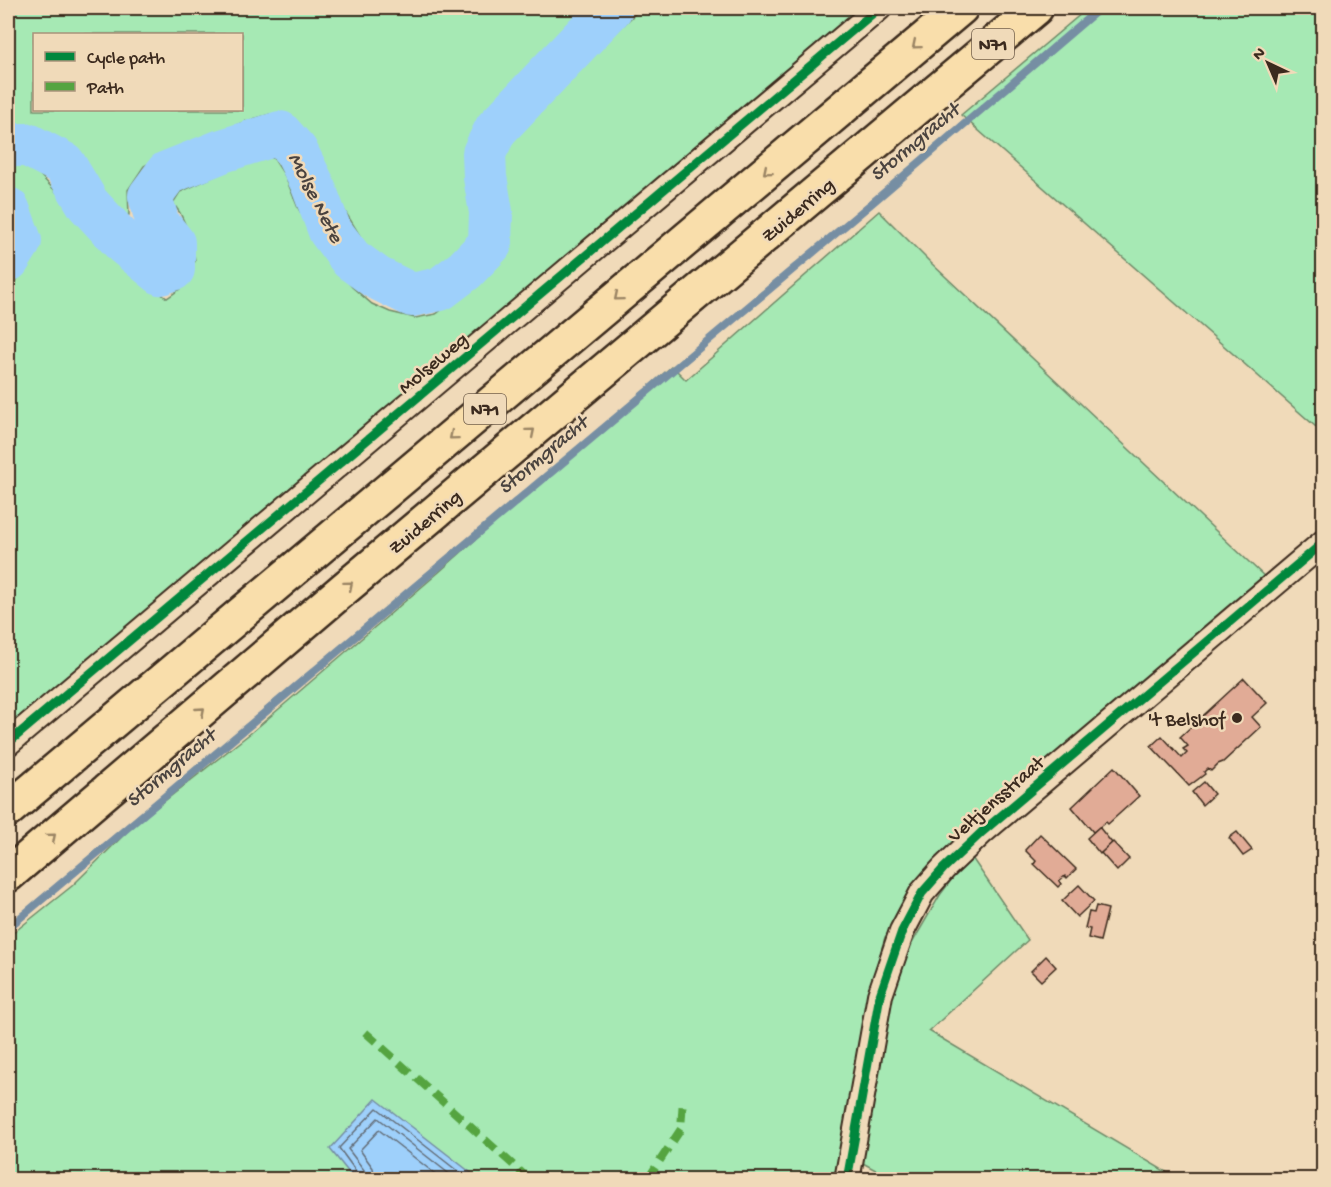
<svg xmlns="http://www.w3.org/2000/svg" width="1331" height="1187" font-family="'Gochi Hand',sans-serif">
  <rect width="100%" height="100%" fill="#f0dab9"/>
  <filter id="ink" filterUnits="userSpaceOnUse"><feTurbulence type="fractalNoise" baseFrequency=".0167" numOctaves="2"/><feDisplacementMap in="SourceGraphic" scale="12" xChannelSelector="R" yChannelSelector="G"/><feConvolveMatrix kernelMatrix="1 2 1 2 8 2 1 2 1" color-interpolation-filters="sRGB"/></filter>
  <g filter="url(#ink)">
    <!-- green -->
    <g fill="#a6e9b4" stroke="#708a69" stroke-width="1.5" fill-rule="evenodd">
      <path d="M8 8H584L495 103 467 156 472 226 470 237 456 255 438 269 420 279H406L391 271 365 244 343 208 322 159 307 133 292 118 270 114 246 121 170 151 144 166 128 190 129 215 118 218 98 203 72 165 58 151 25 133 8 129ZM34 34H242V110H34Z"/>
      <path d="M641 8H874L8 728V294C25 266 48 241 26 208 21 200 13 194 8 187V162H24L39 174 141 280 167 298 187 284 195 261 192 239 180 213 173 203 180 192 264 154 274 159 285 176 298 208 321 250 352 287 372 304 390 312 415 318 436 314 489 275 502 259 509 238 502 177 505 150 525 123Z"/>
      <polygon points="1088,8 1323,8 1323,433 961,115"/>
      <polygon points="879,211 931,263 1266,578 890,930 885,937 873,978 837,1179 8,1180 8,937 72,886 133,826 252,732 438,573 672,366 686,380"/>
      <polygon points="970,855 1028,940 929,1031 1178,1179 892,1179 861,1162 887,1004 911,945 940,895"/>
    </g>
    <!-- water -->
    <polygon fill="#9ed0fb" stroke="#768ea3" stroke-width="1.5" points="376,1099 479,1179 354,1179 330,1149"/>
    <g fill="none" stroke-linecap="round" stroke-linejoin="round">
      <!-- shore -->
      <g stroke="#636c76" stroke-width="1.5">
        <polyline points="358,1180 358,1174 339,1148 377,1108 469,1180"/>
        <polyline points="366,1180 364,1170 348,1149 378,1118 457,1180"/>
        <polyline points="375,1180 373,1168 360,1150 379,1130 443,1180"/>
      </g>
      <!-- stream -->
      <polyline stroke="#768ea3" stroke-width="8" points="8,928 872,203 1100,8"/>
      <!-- river -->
      <g stroke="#9ed0fb" stroke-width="44">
        <polyline points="8,145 28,145 64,164 88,204 125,244 161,273 173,269 173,243 158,224 150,196 167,173 222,151 280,133 296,151 312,183 330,231 351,259 377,278 412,295 440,289 465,270 490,244 491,212 485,177 484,153 496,129 611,8"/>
        <polyline points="8,209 20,241 8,260"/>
      </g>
    </g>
    <!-- building -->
    <g fill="#e1ab96" stroke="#3b2a1e" stroke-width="1.5">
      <polygon points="1244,678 1267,703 1252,717 1261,727 1223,762 1218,764 1211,771 1208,768 1204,772 1205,774 1189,786 1151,746 1162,736 1182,758 1187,753 1183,749 1188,746 1180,737"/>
      <polygon points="1114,767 1139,796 1108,824 1106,822 1093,832 1072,807"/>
      <polygon points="1204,782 1214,794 1202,805 1192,792"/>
      <polygon points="1099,827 1112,843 1100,854 1087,838"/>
      <polygon points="1237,832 1252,850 1243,856 1229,838"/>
      <polygon points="1040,834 1076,869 1067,878 1065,876 1059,881 1061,884 1058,887 1034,864 1036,861 1025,850"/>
      <polygon points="1113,842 1129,859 1117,871 1101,853"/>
      <polygon points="1079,885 1094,901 1077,917 1062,901"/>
      <polygon points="1096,906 1108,909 1100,941 1088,938 1090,929 1085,928 1089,912 1094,913"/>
      <polygon points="1046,956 1056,967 1041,981 1031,971"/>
    </g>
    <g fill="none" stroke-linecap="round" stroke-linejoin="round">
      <defs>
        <g id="minor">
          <polyline points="8,743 879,8"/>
          <polyline points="847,1180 880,995 902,931 922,893 944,868 982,832 1324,542"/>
        </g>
        <g id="trunk">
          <polyline points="8,810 961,8"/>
          <polyline points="8,875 345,588 1036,8"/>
        </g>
      </defs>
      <!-- minor casing -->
      <use href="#minor" stroke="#3b2a1e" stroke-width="28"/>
      <!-- trunk casing -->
      <use href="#trunk" stroke="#3b2a1e" stroke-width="38"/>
      <!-- minor -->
      <use href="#minor" stroke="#f0dab9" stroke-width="24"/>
      <!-- trunk -->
      <use href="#trunk" stroke="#f9deab" stroke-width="33"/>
      <!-- quiet -->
      <g stroke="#54a441" stroke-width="8" stroke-dasharray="15 8" stroke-linecap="butt">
        <polyline points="365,1032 530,1180"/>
        <polyline points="647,1180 681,1129 683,1099"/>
      </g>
      <defs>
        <g id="cycleway">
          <polyline points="8,743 879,8"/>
          <polyline points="847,1180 880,995 902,931 922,893 944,868 982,832 1324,542"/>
        </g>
      </defs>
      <!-- cycleway casing -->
      <use href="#cycleway" stroke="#f0dab9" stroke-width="13"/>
      <!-- cycleway -->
      <use href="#cycleway" stroke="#00873e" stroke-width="9"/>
    </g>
    <!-- one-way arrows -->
    <defs><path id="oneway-chevron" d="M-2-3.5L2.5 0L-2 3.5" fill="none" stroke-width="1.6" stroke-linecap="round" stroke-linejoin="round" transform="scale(1.5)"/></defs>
    <g stroke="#9a8464">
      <use href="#oneway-chevron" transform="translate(916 45) rotate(140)"/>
      <use href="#oneway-chevron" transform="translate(767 171) rotate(140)"/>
      <use href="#oneway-chevron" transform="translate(618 297) rotate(140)"/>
      <use href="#oneway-chevron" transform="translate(531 432) rotate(-40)"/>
      <use href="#oneway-chevron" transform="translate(453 436) rotate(140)"/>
      <use href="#oneway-chevron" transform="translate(349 585) rotate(-40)"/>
      <use href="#oneway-chevron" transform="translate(201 711) rotate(-41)"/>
      <use href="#oneway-chevron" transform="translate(52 837) rotate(-40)"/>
    </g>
  </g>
  <!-- markers -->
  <circle fill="#3b2a1e" stroke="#f0dab9" stroke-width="2" cx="1237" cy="718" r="6"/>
  <g text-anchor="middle" stroke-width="5" stroke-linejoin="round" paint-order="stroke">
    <!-- shield labels -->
    <g fill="#f0dab9" stroke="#715f4c" stroke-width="1.5">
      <rect x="972" y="29" width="42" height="30" rx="4.5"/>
      <rect x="464" y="394" width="42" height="30" rx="4.5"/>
    </g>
    <g font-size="18" font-weight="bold" fill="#3b2a1e">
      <text x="993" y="50">N71</text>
      <text x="485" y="415">N71</text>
    </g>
    <!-- street labels -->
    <g font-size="20" fill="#3b2a1e" stroke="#f0dab9">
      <text transform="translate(797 209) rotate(-40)" y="7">Zuiderring</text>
      <text transform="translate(432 362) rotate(-40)" y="7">Molseweg</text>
      <text transform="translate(424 521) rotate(-40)" y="7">Zuiderring</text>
      <text transform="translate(995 798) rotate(-41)" y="7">Veltjensstraat</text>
    </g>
    <!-- poi labels -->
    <g font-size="20" fill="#3b2a1e" stroke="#f0dab9" text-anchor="end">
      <text x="1225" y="725">'t Belshof</text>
    </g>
    <!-- water labels -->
    <g font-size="21" font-style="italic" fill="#4a433f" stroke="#f0dab9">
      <text transform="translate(914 141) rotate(-40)" y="7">Stormgracht</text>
      <text transform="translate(317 197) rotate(63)" y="7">Molse Nete</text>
      <text transform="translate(542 454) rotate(-40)" y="7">Stormgracht</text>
      <text transform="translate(170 767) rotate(-40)" y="7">Stormgracht</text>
    </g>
  </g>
  <!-- margin -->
  <rect width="1331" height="1187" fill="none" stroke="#f0dab9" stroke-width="30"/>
  <rect x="15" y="15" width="1301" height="1157" fill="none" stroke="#3b2a1e" stroke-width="2" filter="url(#ink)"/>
  <!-- legend -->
  <rect x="33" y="33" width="210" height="78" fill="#f0dab9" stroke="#a8947b" stroke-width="1.5"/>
  <rect x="45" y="52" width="30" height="9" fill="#00873e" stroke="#a8947b" stroke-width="1.5"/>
  <text x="87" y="63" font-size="18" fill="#3b2a1e">Cycle path</text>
  <rect x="45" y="82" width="30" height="9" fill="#54a441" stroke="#a8947b" stroke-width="1.5"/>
  <text x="87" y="93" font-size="18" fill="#3b2a1e">Path</text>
  <!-- north arrow -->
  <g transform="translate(1268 63) rotate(316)" stroke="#f0dab9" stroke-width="4.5" paint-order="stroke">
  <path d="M0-4.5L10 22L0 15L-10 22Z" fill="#3b2a1e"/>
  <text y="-9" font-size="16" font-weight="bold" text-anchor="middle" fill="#3b2a1e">N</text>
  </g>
</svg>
